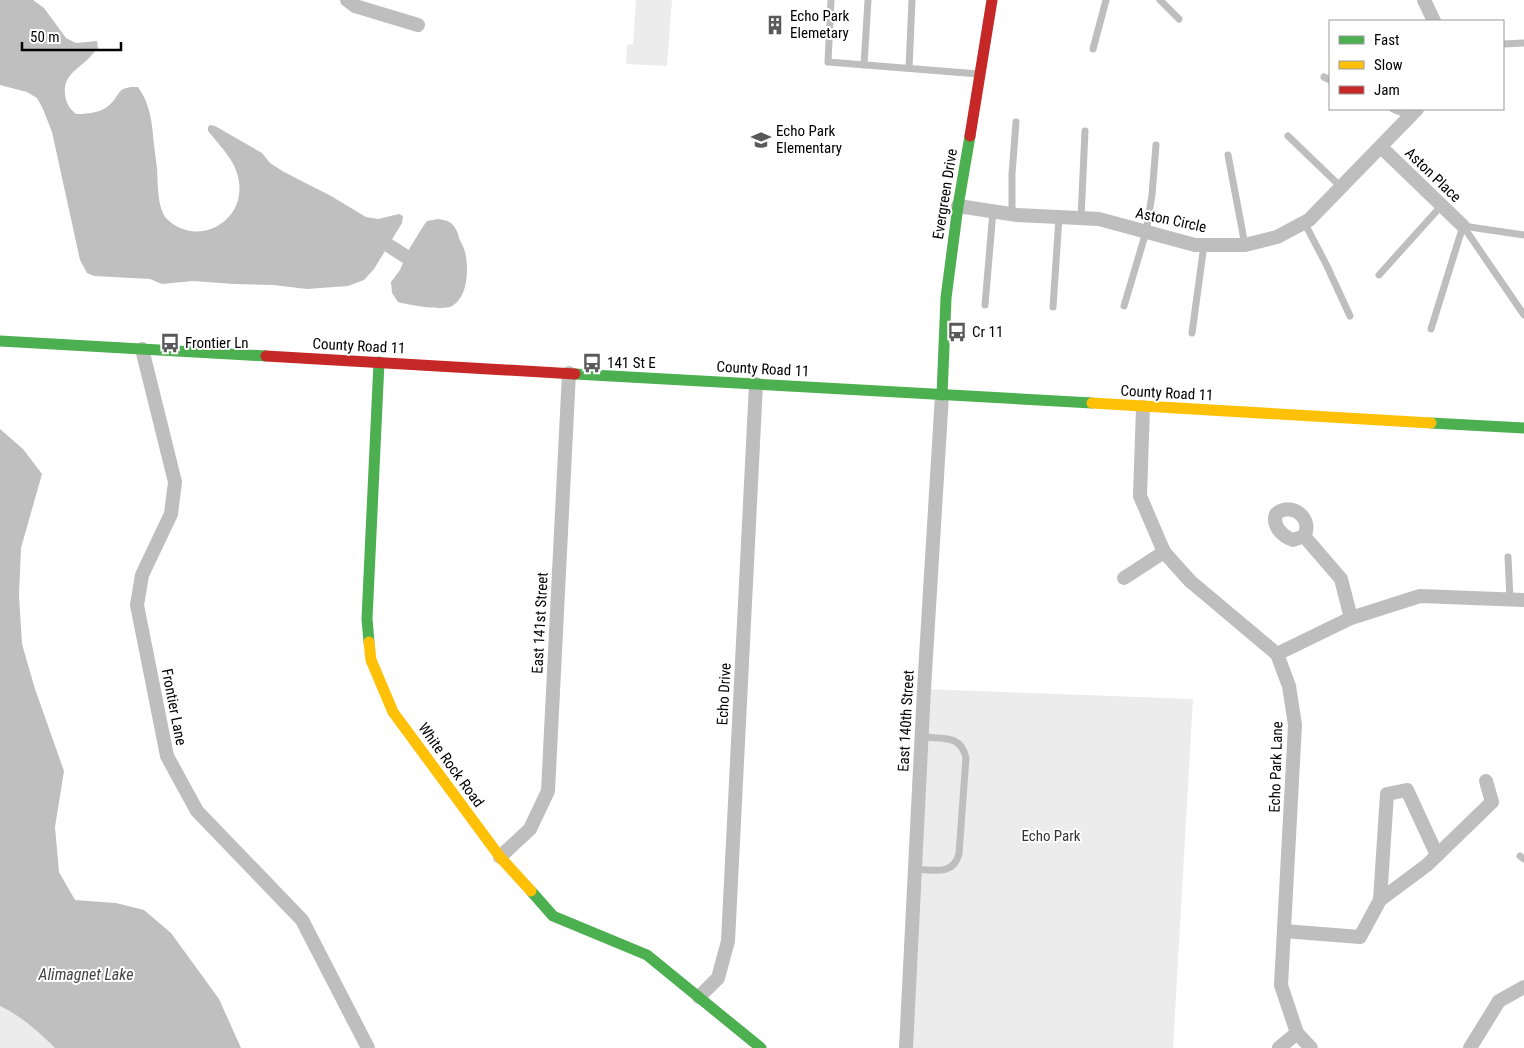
<svg xmlns="http://www.w3.org/2000/svg" width="1524" height="1048" font-family="'Roboto Condensed',sans-serif">
  <rect width="100%" height="100%" fill="#fff"/>
  <!-- green -->
  <g fill="#ececec">
    <polygon points="636,0 672,0 667,66 626,64 627,45 633,44"/>
    <polygon points="924,689 1193,699 1173,1048 907,1048"/>
    <path d="M0 1006C21 1016 39 1032 55 1048H0Z"/>
  </g>
  <!-- water -->
  <g fill="#bfbfbf">
    <path d="M0 0H33L44 8 66 38 76 43 97 41 98 49C93 52 91 57 87 60 76 70 63 77 65 94 66 103 69 108 76 114 86 114 99 113 107 107 122 95 115 86 138 87 151 105 152 124 154 145 155 153 156 160 157 168 158 182 157 209 167 219 196 248 245 223 239 182 237 162 220 146 208 131V127L210 125 215 126 262 153 270 163 284 172 331 196 366 217 378 219 399 214 403 216 402 223 374 269 364 280 348 286 307 289 273 285 234 284 193 281 162 284 150 279 94 276 87 273 80 260 52 132 43 109 37 98 27 92 0 85Z"/>
    <path d="M438 219C443 220 448 220 452 224 456 228 458 233 459 238 461 243 464 247 465 252 469 268 468 297 452 306 443 311 408 305 398 302L392 293 391 282 400 270 408 251 422 228 427 221Z"/>
    <path d="M0 429 23 449 42 474 21 548 19 595 22 644 35 689 64 771 55 827 59 872 75 900 116 903 144 910 171 933 219 999 241 1048H55C39 1032 21 1016 0 1006Z"/>
  </g>
  <g fill="none" stroke-linecap="round" stroke-linejoin="round">
    <!-- canal -->
    <polyline stroke="#bfbfbf" stroke-width="14" points="388,245 405,256"/>
    <!-- lane -->
    <g stroke="#bebebe" stroke-width="7">
      <polyline points="831,0 828,62 979,74"/>
      <polyline points="1160,0 1179,19"/>
      <polyline points="1503,44 1524,43"/>
      <polyline points="1093,49 1106,0"/>
      <polyline points="864,65 868,0"/>
      <polyline points="909,68 912,0"/>
      <polyline points="1324,77 1330,80"/>
      <polyline points="1393,109 1410,116"/>
      <polyline points="1288,136 1341,187"/>
      <polyline points="1228,155 1245,245"/>
      <polyline points="1012,214 1012,174 1016,122"/>
      <polyline points="1081,218 1085,131"/>
      <polyline points="1304,222 1326,264 1350,316"/>
      <polyline points="1463,226 1524,315"/>
      <polyline points="1463,226 1524,235"/>
      <polyline points="1379,275 1442,205"/>
      <polyline points="985,305 993,211"/>
      <polyline points="1124,306 1146,232 1152,195 1156,145"/>
      <polyline points="1053,307 1059,217"/>
      <polyline points="1431,329 1463,226"/>
      <polyline points="1192,333 1204,245"/>
      <polyline points="1508,557 1510,600"/>
      <polyline points="1520,856 1524,859"/>
      <path d="M915 869C934 870 953 876 959 854L966 758C961 734 942 739 922 737"/>
    </g>
    <!-- street -->
    <g stroke="#bebebe" stroke-width="14">
      <polyline points="347,0 355,6 418,25"/>
      <polyline points="1424,0 1434,21"/>
      <polyline points="1381,147 1463,226"/>
      <polyline points="958,206 1017,215 1099,219 1195,245 1245,245 1277,237 1309,220 1417,109"/>
      <polyline points="142,349 175,482 171,514 142,575 137,605 167,756 197,811 302,920 368,1048"/>
      <polyline points="1143,407 1140,496 1164,552 1190,581 1277,654 1289,686 1295,725 1281,985 1297,1033 1311,1048"/>
      <path d="M1304 536 1293 540C1282 536 1272 526 1276 514 1291 500 1314 519 1304 536L1341 579 1351 618"/>
      <polyline points="1124,578 1164,552"/>
      <polyline points="1277,654 1351,618 1420,596 1524,600"/>
      <polyline points="500,857 530,829 548,791 569,373"/>
      <polyline points="1380,900 1427,865 1492,802 1486,781"/>
      <polyline points="1284,931 1360,937 1380,900 1387,794 1407,790 1437,855"/>
      <polyline points="699,997 718,978 728,941 756,384"/>
      <polyline points="906,1048 924,689 942,395"/>
      <polyline points="1279,1048 1297,1033"/>
      <polyline points="1470,1048 1499,1001 1524,987"/>
    </g>
    <!-- fast -->
    <g stroke="#4caf50" stroke-width="11">
      <polyline points="0,341 266,356"/>
      <polyline points="575,374 1092,403"/>
      <polyline points="942,395 946,298 958,206 970,136"/>
      <polyline points="1431,423 1524,428"/>
      <polyline points="369,642 367,619 379,362"/>
      <polyline points="531,891 553,916 647,955 761,1048"/>
    </g>
    <!-- slow -->
    <g stroke="#ffc107" stroke-width="11">
      <polyline points="1092,403 1431,423"/>
      <polyline points="369,642 371,660 393,712 500,857 531,891"/>
    </g>
    <!-- jam -->
    <g stroke="#c62828" stroke-width="11">
      <polyline points="970,136 992,0"/>
      <polyline points="266,356 575,374"/>
    </g>
  </g>
  <!-- icons -->
  <defs>
    <symbol id="building-bare" viewBox="-9 -9 18 18"><path d="M-4-6H4V6H1V3H-1V6H-4ZM-2.5-4.3h1.7v1.8h-1.7ZM.8-4.3h1.7v1.8H.8ZM-2.5-1h1.7V.8h-1.7ZM.8-1h1.7V.8H.8Z" fill="#595959" stroke="#fff" stroke-width="2.5" paint-order="stroke"/></symbol>
    <symbol id="school-bare" viewBox="-9 -9 18 18"><path d="M0-5L7-2L0 1L-7-2ZM-4 1L0 2.5L4 1V4Q0 6-4 4Z" fill="#595959" stroke="#fff" stroke-width="2.5" paint-order="stroke"/></symbol>
    <symbol id="bus-bare" viewBox="-9 -9 18 18"><path d="M-5-6H5V4H4V6H2V4H-2V6H-4V4H-5ZM-3.5-4V0h7V-4ZM-3.5 1.2v1.5H-2V1.2ZM2 1.2v1.5H3.5V1.2Z" fill="#595959" stroke="#fff" stroke-width="2.5" paint-order="stroke"/></symbol>
  </defs>
  <g fill-rule="evenodd">
    <use href="#building-bare" x="761" y="11" width="28" height="28"/>
    <use href="#school-bare" x="747" y="126" width="28" height="28"/>
    <use href="#bus-bare" x="943" y="318" width="28" height="28"/>
    <use href="#bus-bare" x="156" y="329" width="28" height="28"/>
    <use href="#bus-bare" x="578" y="349" width="28" height="28"/>
  </g>
  <g text-anchor="middle" stroke-width="4" stroke-linejoin="round" paint-order="stroke">
    <!-- poi labels -->
    <g font-size="15" fill="#000" stroke="#fff" text-anchor="start">
      <text x="790" y="21">Echo Park<tspan x="790" dy="17">Elemetary</tspan></text>
      <text x="776" y="136">Echo Park<tspan x="776" dy="17">Elementary</tspan></text>
      <text x="972" y="337">Cr 11</text>
      <text x="185" y="348">Frontier Ln</text>
      <text x="607" y="368">141 St E</text>
    </g>
    <!-- street labels -->
    <g font-size="15" fill="#000" stroke="#fff">
      <text transform="translate(1433 175) rotate(44)" y="5">Aston Place</text>
      <text transform="translate(945 194) rotate(-81)" y="5">Evergreen Drive</text>
      <text transform="translate(1171 220) rotate(12)" y="5">Aston Circle</text>
      <text transform="translate(359 346) rotate(3)" y="5">County Road 11</text>
      <text transform="translate(763 369) rotate(3)" y="5">County Road 11</text>
      <text transform="translate(1167 393) rotate(3)" y="5">County Road 11</text>
      <text transform="translate(540 623) rotate(-87)" y="5">East 141st Street</text>
      <text transform="translate(724 694) rotate(-87)" y="5">Echo Drive</text>
      <text transform="translate(174 707) rotate(79)" y="5">Frontier Lane</text>
      <text transform="translate(906 721) rotate(-87)" y="5">East 140th Street</text>
      <text transform="translate(451 765) rotate(54)" y="5">White Rock Road</text>
      <text transform="translate(1276 767) rotate(-88)" y="5">Echo Park Lane</text>
    </g>
    <!-- park labels -->
    <g font-size="15" fill="#333" stroke="#fff">
      <text x="1051" y="841">Echo Park</text>
    </g>
    <!-- water labels -->
    <g font-size="16" font-style="italic" fill="#444" stroke="#fff">
      <text x="86" y="980">Alimagnet Lake</text>
    </g>
  </g>
  <!-- legend -->
  <rect x="1329" y="20" width="175" height="90" fill="#ffffff" stroke="#999999"/>
  <rect x="1339" y="36" width="25" height="8" fill="#4caf50" stroke="#999999"/>
  <text x="1374" y="45" font-size="15" fill="#000000">Fast</text>
  <rect x="1339" y="61" width="25" height="8" fill="#ffc107" stroke="#999999"/>
  <text x="1374" y="70" font-size="15" fill="#000000">Slow</text>
  <rect x="1339" y="86" width="25" height="8" fill="#c62828" stroke="#999999"/>
  <text x="1374" y="95" font-size="15" fill="#000000">Jam</text>
  <!-- scale -->
  <path d="M22 42v8h99v-8" fill="none" stroke="#000000" stroke-width="2.5"/>
  <text x="30" y="42" font-size="15" fill="#000000" stroke="#ffffff" stroke-width="4" paint-order="stroke">50 m</text>
</svg>
